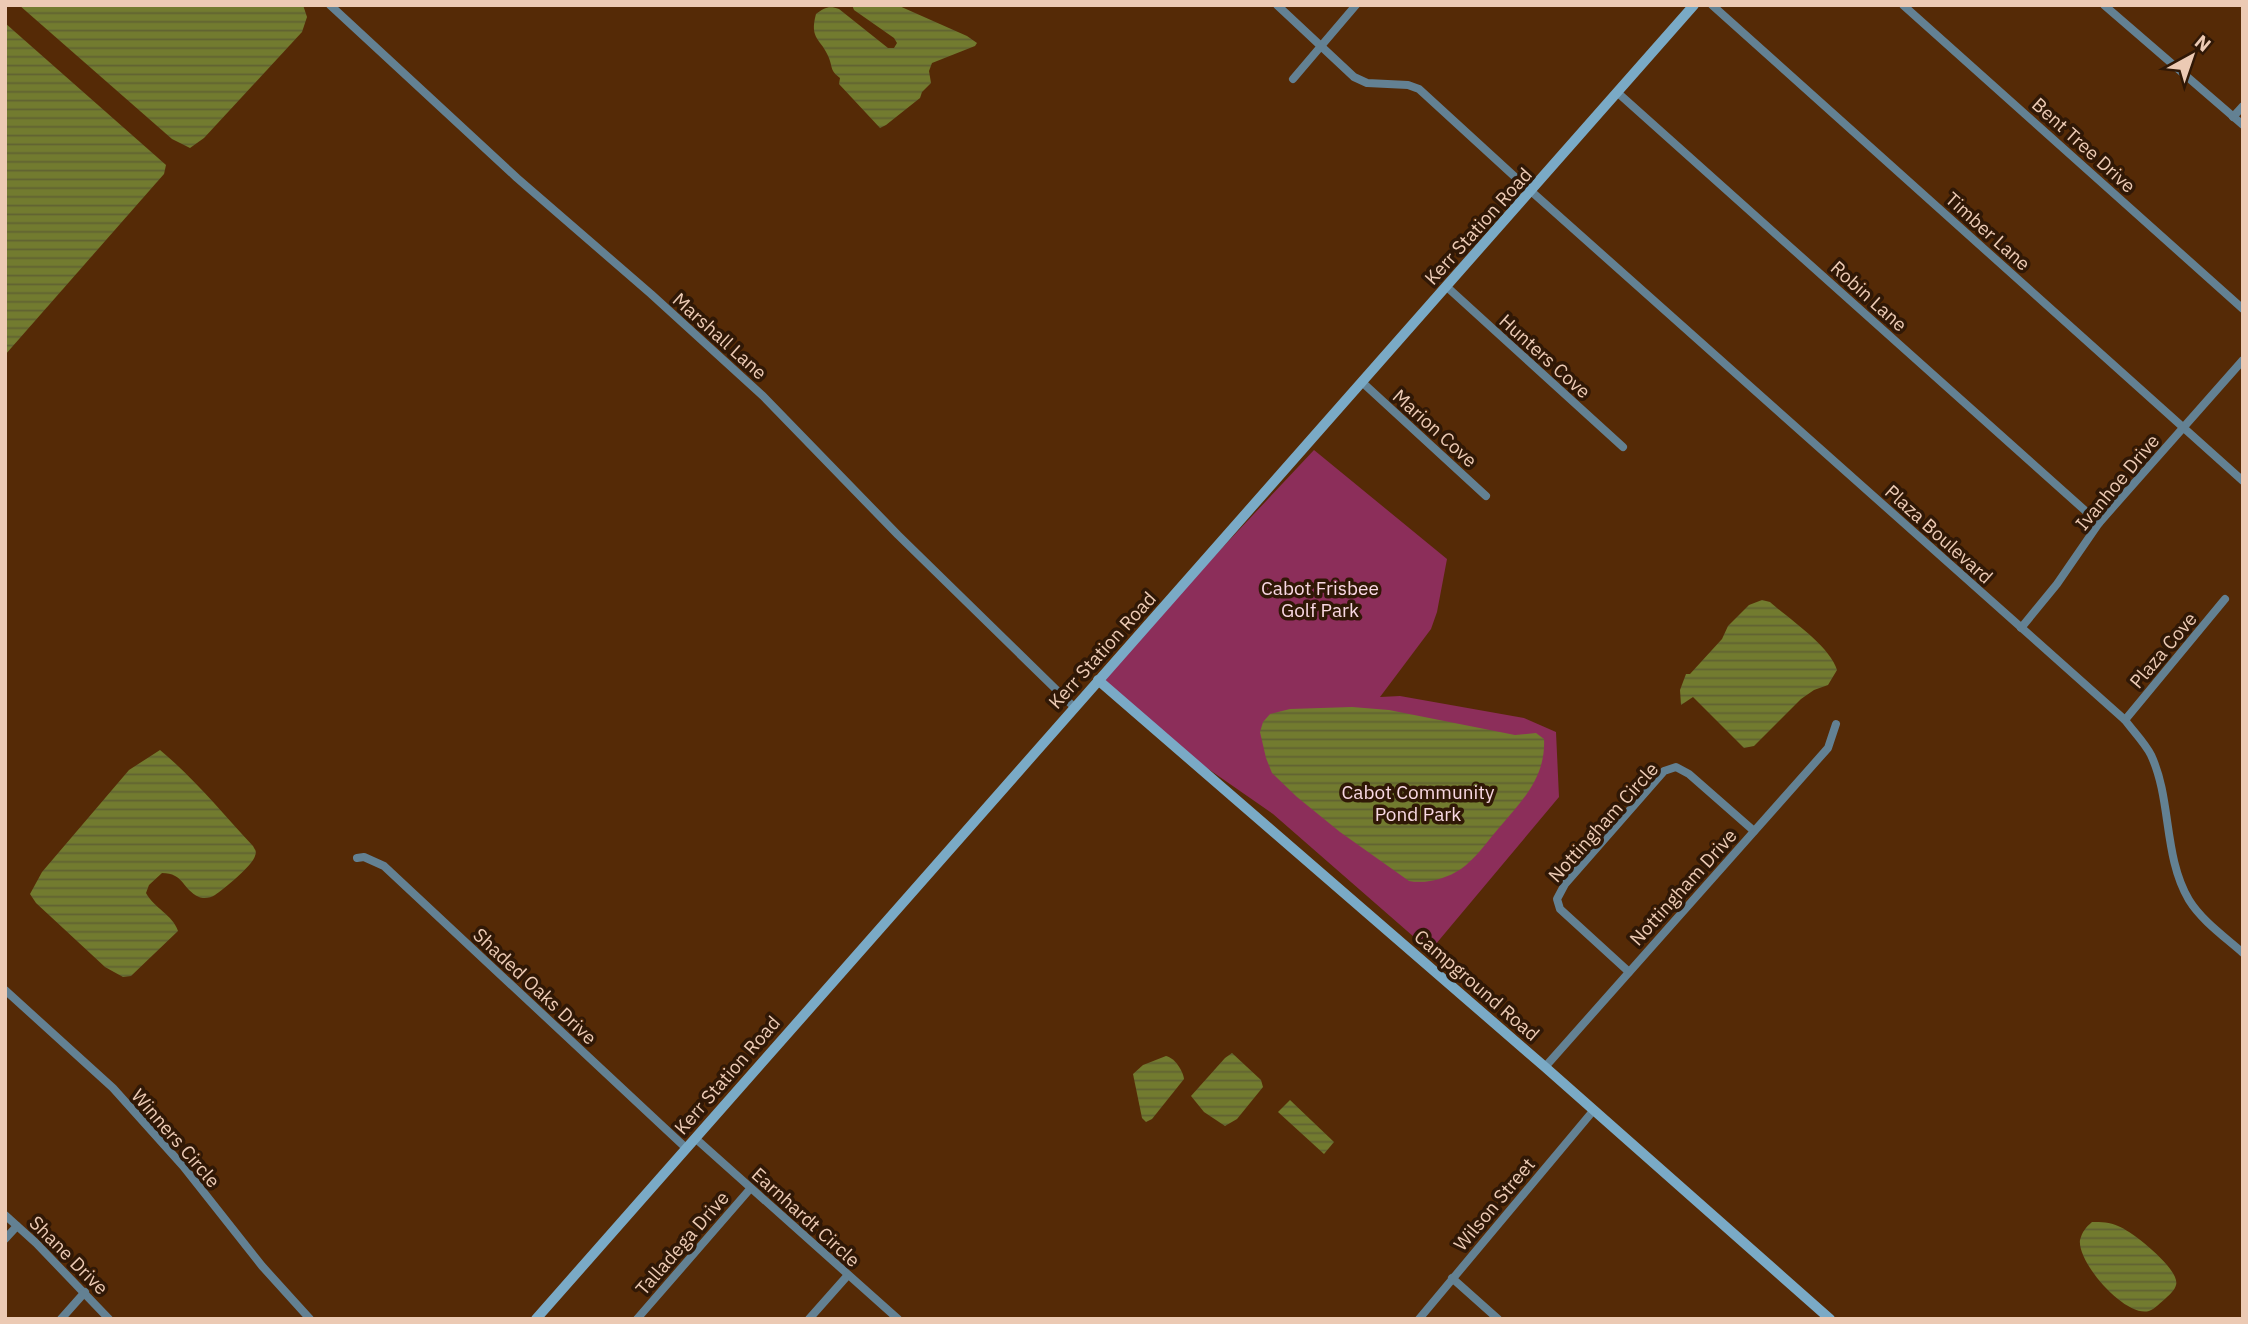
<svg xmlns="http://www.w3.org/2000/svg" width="2248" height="1324" font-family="'IBM Plex Sans',sans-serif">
  <defs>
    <pattern id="water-rules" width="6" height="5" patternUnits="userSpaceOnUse" patternTransform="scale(1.75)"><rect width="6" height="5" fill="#727b2f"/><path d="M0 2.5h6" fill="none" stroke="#616232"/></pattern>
  </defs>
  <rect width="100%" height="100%" fill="#552a06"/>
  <!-- park -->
  <polygon fill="#8c2e5a" points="1314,450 1447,559 1437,612 1431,629 1380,697 1400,696 1524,718 1556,732 1559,797 1430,951 1273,814 1171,743 1098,680"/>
  <!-- water -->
  <g fill="url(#water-rules)">
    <polygon points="19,5 303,5 307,17 302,32 204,138 190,148 172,139"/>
    <path d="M852 5H897L967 36 977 43 975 46 932 63 929 71 931 83 922 92 920 98 886 125 880 128 839 84 840 78C830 70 833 69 829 58 821 38 809 40 816 14 824 8 829 5 839 9L888 48H894L897 43 894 38 854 10Z"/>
    <polygon points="5,23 166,165 164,174 5,355"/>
    <path d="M1762 600 1770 602C1789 619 1830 646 1837 670L1828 685 1814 690 1801 699 1754 746 1744 748 1693 697 1681 705 1680 690 1686 674H1690L1722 639 1728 626 1749 605Z"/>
    <path d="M1352 707 1389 710 1515 735 1536 733 1544 739C1546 778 1521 802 1498 829 1487 842 1475 859 1461 869 1446 879 1426 884 1409 881L1340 832 1297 797 1272 773 1266 758 1260 732 1263 722 1270 714 1290 709Z"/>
    <path d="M160 750C195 779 222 813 253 846 255 850 257 851 255 856 253 865 223 890 215 895 211 898 203 899 199 897 182 889 184 873 162 873L149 885 146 893C154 908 173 915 178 931L131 976 123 977 105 967 36 903 30 894 42 872 129 770Z"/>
    <polygon points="1232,1053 1261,1080 1263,1087 1237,1119 1225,1126 1204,1112 1191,1096 1225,1058"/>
    <path d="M1166 1056C1175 1058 1183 1071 1184 1079L1152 1119 1146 1122 1142 1118 1133 1074 1143 1065Z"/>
    <polygon points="1290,1100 1334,1142 1324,1154 1278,1112"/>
    <path d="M2092 1222C2101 1222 2110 1222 2118 1226 2132 1231 2181 1270 2176 1285 2175 1290 2169 1295 2166 1298 2161 1302 2155 1309 2149 1311 2126 1318 2077 1263 2080 1240 2082 1232 2086 1227 2092 1222Z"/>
  </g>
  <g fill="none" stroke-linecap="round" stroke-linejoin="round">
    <!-- street -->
    <g stroke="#638193" stroke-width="8">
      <polyline points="330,5 517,178 651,294 763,396 898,535 1074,707"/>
      <path d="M1277 5 1354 77 1367 83 1408 85 1419 89 1514 176 2125 720C2133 731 2145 743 2151 755 2172 800 2163 856 2189 900 2202 921 2225 937 2243 953"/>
      <polyline points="1712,5 2243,481"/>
      <polyline points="1903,5 2243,309"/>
      <polyline points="2104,5 2243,125"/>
      <polyline points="1293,79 1356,5"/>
      <polyline points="1618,93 2099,523"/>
      <polyline points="2233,117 2243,106"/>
      <polyline points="1447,287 1623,447"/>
      <polyline points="1363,383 1486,496"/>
      <polyline points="2021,628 2057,584 2099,523 2243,360"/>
      <polyline points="2125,720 2225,599"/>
      <polyline points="357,858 364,857 384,866 686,1148"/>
      <polyline points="1629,972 1560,909 1557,899 1565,884 1664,771 1676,767 1689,774 1754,831"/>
      <polyline points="5,990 113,1088 183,1166 262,1266 310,1319"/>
      <polyline points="1545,1067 1828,748 1836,724"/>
      <polyline points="695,1138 898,1319"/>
      <polyline points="5,1215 36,1243 109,1319"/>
      <polyline points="5,1239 17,1226"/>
      <polyline points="1452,1278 1498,1319"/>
      <polyline points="61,1319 85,1292"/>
      <polyline points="637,1319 750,1189"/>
      <polyline points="809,1319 848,1275"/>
      <polyline points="1419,1319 1593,1111"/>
    </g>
    <!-- secondary -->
    <g stroke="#7aaac6" stroke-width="10">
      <polyline points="1098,680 1545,1067 1830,1319"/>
      <polyline points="536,1319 1694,5"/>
    </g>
  </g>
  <g text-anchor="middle" stroke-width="7" stroke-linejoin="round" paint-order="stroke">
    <!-- street labels -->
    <g font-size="19" fill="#eccab4" stroke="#301806">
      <text transform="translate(2084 145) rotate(42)" y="7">Bent Tree Drive</text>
      <text transform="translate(1478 226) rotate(-48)" y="7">Kerr Station Road</text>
      <text transform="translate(1988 231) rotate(42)" y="7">Timber Lane</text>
      <text transform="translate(1869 296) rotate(42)" y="7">Robin Lane</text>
      <text transform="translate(720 336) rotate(42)" y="7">Marshall Lane</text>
      <text transform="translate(1545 356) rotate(42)" y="7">Hunters Cove</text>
      <text transform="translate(1435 428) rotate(42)" y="7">Marion Cove</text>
      <text transform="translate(2117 482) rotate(-50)" y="7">Ivanhoe Drive</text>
      <text transform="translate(1939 534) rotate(42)" y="7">Plaza Boulevard</text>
      <text transform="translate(1102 650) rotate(-48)" y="7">Kerr Station Road</text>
      <text transform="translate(2163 650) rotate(-50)" y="7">Plaza Cove</text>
      <text transform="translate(1603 822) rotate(-48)" y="7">Nottingham Circle</text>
      <text transform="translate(1683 887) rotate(-48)" y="7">Nottingham Drive</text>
      <text transform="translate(1477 985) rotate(41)" y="7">Campground Road</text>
      <text transform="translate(535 986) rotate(43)" y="7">Shaded Oaks Drive</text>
      <text transform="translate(727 1075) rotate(-49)" y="7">Kerr Station Road</text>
      <text transform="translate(176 1138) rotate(49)" y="7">Winners Circle</text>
      <text transform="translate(1494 1204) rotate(-50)" y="7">Wilson Street</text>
      <text transform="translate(806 1217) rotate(42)" y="7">Earnhardt Circle</text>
      <text transform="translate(682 1243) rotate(-49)" y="7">Talladega Drive</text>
      <text transform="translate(69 1255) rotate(45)" y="7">Shane Drive</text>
    </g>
    <!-- park labels -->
    <g font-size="19" fill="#f9d8e3" stroke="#301806">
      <text x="1320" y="595">Cabot Frisbee<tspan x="1320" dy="22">Golf Park</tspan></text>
      <text x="1418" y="799">Cabot Community<tspan x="1418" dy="22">Pond Park</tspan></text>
    </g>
  </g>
  <!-- border -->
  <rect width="2248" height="1324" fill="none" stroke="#eccab4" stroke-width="14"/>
  <!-- north arrow -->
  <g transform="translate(2192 56) rotate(40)" stroke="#301806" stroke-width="5" paint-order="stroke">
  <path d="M0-5L12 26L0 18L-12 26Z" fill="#eccab4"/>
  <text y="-10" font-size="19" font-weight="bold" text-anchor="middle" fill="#eccab4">N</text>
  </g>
</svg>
